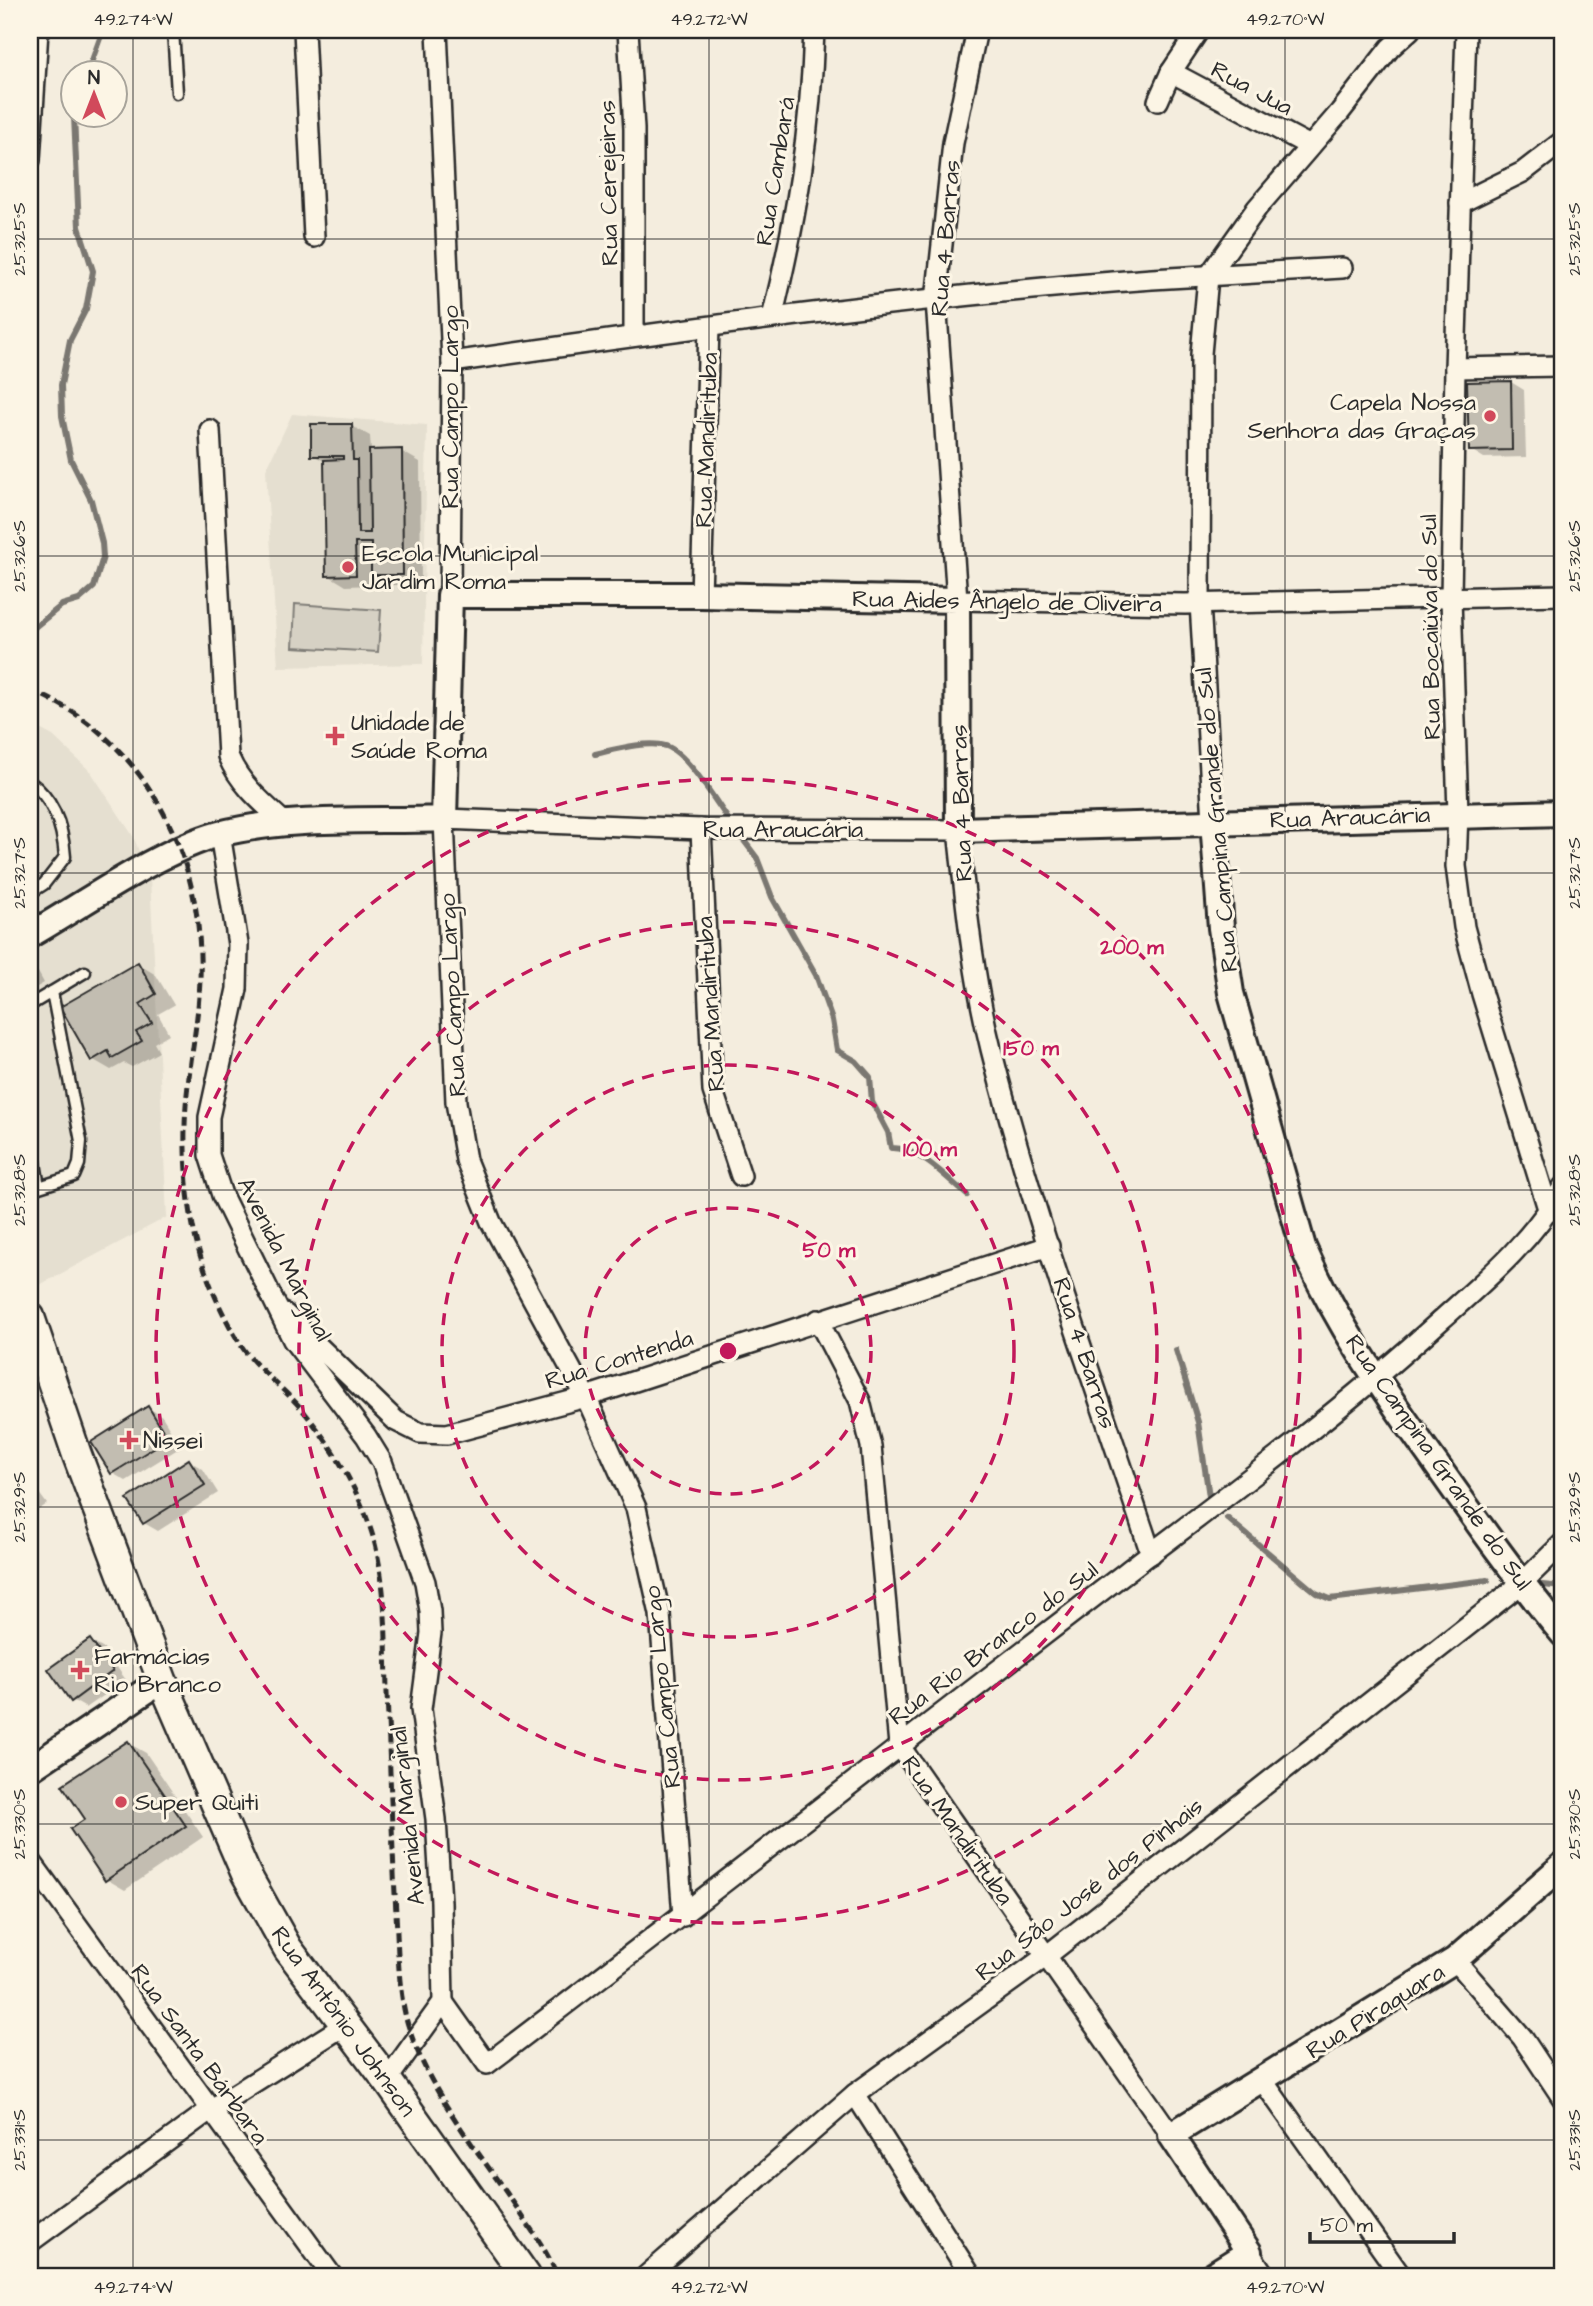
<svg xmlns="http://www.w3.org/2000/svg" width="1593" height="2306" font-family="'Architects Daughter',sans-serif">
  <rect width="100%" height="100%" fill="#f4edde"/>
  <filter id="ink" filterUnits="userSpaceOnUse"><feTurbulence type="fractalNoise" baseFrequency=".0143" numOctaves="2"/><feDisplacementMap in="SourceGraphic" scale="14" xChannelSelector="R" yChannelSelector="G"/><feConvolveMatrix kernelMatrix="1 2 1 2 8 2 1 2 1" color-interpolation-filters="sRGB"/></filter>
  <g filter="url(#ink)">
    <!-- built -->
    <g fill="#e5dfd0">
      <polygon points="292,414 427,425 423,664 278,667 266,470"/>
      <polygon points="30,724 53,736 91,772 133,836 150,878 167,1217 32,1289"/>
    </g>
    <!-- green -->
    <polygon fill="#d6d1c4" stroke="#807e78" stroke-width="2" points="295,604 381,610 378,652 293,647"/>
    <!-- shadow -->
    <g fill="#0003">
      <polygon points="1511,382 1524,390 1526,457 1484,458 1471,450"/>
      <polygon points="352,426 370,436 371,452 401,451 420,462 421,585 391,585 374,575 374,585 346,586 328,575 326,462 313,455"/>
      <polygon points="138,964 156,975 174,1005 158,1014 169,1034 154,1043 159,1052 132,1067 124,1063 111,1070 92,1059"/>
      <polygon points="30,968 38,972 44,983 30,991"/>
      <polygon points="148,1408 162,1416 181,1447 126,1481 112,1473"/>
      <polygon points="189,1461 203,1469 218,1493 158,1531 144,1523"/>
      <polygon points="30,1481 47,1504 30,1516"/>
      <polygon points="90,1641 104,1649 126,1680 86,1708 72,1700"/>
      <polygon points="128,1743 146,1753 203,1837 125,1890 106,1879 87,1820"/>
    </g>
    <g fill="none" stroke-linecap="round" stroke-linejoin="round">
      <!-- stream -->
      <g stroke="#7a7771" stroke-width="6">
        <polyline points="87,74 103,30"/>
        <polyline points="30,631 62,605 79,600 94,587 103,557 102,543 91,500 71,460 62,416 61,385 70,340 86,309 93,271 79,227 74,116"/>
        <path d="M595 754C613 750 648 740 666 746 688 753 718 806 733 826"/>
        <path d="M739 834 757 858 772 897 816 975 832 1020 837 1050 856 1061 870 1077 872 1102 888 1132 891 1148C919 1147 947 1178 967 1195"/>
        <polyline points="1176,1350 1198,1422 1210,1503"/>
        <polyline points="1227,1518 1316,1593 1330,1599 1488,1580"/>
        <polyline points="1542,1585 1563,1587"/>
      </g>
    </g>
    <!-- building -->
    <g fill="#c2bdb1" stroke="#2b2b2b" stroke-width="2">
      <polygon points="1511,381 1512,450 1469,451 1467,382"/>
      <polygon points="311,424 352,424 353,460 357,460 358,533 370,533 369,450 402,449 403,575 371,575 371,543 355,543 356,575 326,576 324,460 343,459 343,456 311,456"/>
      <polygon points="138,962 156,994 140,1004 152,1023 136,1032 142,1041 112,1058 108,1051 91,1061 60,1007"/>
      <polygon points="148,1406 168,1439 111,1474 91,1442"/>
      <polygon points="189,1459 205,1485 143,1524 127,1499"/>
      <polygon points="90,1639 113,1671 71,1702 48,1669"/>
      <polygon points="128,1741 186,1826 105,1881 70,1829 85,1819 62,1785"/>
    </g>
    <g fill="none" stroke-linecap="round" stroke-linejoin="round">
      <defs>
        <g id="service">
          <polyline points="173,30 177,93"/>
          <path d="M30 782C55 800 63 828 65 857L44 884 30 893"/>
          <polyline points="30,1005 85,972"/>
          <polyline points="30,1132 39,1187 74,1176 79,1164 81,1141 52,992"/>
        </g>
        <g id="minor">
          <polyline points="304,30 314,237"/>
          <polyline points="437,30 452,362 450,595"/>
          <polyline points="628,30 634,129 634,336"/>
          <polyline points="977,30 953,143 936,300 957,600 1185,604 1563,595"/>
          <polyline points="1466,30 1455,368 1451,598 1458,813 1456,866 1464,927 1482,994 1549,1212"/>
          <polyline points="1171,72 1310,146"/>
          <polyline points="1158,101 1171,72 1199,30"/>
          <polyline points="30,160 38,30"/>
          <polyline points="1460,203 1523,172 1563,141"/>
          <path d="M772 318C796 220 811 131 814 30"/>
          <path d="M452 362C684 329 917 296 1152 279 1215 275 1279 272 1342 268"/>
          <polyline points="1455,368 1563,366"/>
          <path d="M210 430 228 756C240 785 264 804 287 825"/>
          <polyline points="701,595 709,327"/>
          <polyline points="1213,821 1200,603 1201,354 1208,277 1257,208 1340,112 1390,48 1410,30"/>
          <polyline points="701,829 713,1091 741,1176"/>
          <polyline points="220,834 238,944 237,989 209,1117 209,1155 222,1195 293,1340 366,1436 382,1462 425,1582 430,1611 431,1633 421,1709 436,1819 441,1902 443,2002 387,2080"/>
          <polyline points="285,1314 396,1421 420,1433 447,1434 586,1397 1049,1246"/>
          <polyline points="818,1320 860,1401 871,1446 899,1745 1171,2135"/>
          <polyline points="30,1860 332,2276"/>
          <path d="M683 1916 660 1614 636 1508 586 1397 491 1222 466 1160 456 1102 444 819 701 829 958 830C966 904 973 977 991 1049 1034 1220 1096 1387 1151 1554"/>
          <polyline points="1455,1960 1522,2037 1563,2099"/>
          <path d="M443 2002 487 2064C701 1902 911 1736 1125 1573 1232 1492 1341 1411 1441 1320 1487 1279 1532 1241 1563 1187"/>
          <polyline points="1263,2081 1401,2276"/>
          <polyline points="855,2094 971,2276"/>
          <polyline points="30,2242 210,2110 345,2025"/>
          <polyline points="1249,2252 1265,2276"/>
          <polyline points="646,2276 855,2094 1045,1957 1521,1584 1563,1543"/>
        </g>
        <g id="tertiary">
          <path d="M1213 821 1221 928 1231 993 1303 1247C1337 1326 1387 1395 1436 1464 1477 1522 1518 1580 1563 1634"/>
          <path d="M30 935C84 904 160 850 219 834 288 816 373 822 444 819L450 595H701L957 600 958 830 1563 813"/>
          <polyline points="30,1769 162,1680"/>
          <polyline points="1211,2276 1249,2252 1171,2135 1455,1960 1563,1865"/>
        </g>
        <polyline id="secondary" points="30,1317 77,1455 162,1680 246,1874 288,1949 387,2080 526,2276"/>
      </defs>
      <!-- service casing -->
      <use href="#service" stroke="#2b2b2b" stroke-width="15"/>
      <!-- minor casing -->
      <use href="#minor" stroke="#2b2b2b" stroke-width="24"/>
      <!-- tertiary casing -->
      <use href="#tertiary" stroke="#2b2b2b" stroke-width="30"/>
      <!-- secondary casing -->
      <use href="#secondary" stroke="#2b2b2b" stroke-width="33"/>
      <!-- service -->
      <use href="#service" stroke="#fcf5e5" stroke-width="10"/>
      <!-- minor -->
      <use href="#minor" stroke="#fcf5e5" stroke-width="19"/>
      <!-- tertiary -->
      <use href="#tertiary" stroke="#fcf5e5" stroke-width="24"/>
      <!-- secondary -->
      <use href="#secondary" stroke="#fcf5e5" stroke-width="28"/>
      <!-- rail -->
      <path stroke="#2b2b2b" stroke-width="5" stroke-dasharray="10 5" stroke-linecap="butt" d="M30 690C137 733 198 843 200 956 202 1006 190 1055 186 1105 183 1148 186 1194 195 1236 203 1271 220 1312 239 1342 255 1369 285 1388 305 1413 335 1450 363 1497 375 1544 387 1592 386 1644 387 1693 390 1767 392 1840 396 1913 398 1948 398 1985 406 2018 425 2088 477 2149 517 2208 531 2230 548 2251 557 2276"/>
    </g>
  </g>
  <!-- ticks -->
  <path fill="none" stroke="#2b2b2b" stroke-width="2" stroke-opacity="0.45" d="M133 30V2276M709 30V2276M1285 30V2276M30 239H1563M30 556H1563M30 873H1563M30 1190H1563M30 1507H1563M30 1824H1563M30 2140H1563"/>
  <!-- distance rings -->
  <g fill="none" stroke="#c2185b" stroke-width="3.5" stroke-dasharray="12 9">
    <circle cx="728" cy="1351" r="143"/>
    <circle cx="728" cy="1351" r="286"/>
    <circle cx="728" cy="1351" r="429"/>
    <circle cx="728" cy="1351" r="572"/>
  </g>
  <!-- markers -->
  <g fill="#d1495b" stroke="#fcf5e5" stroke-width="2.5">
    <circle cx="1490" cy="416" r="7"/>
    <circle cx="348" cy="567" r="7"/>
    <path d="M331.5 725.5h7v7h7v7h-7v7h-7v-7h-7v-7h7z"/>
    <path d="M125.5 1429.5h7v7h7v7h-7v7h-7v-7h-7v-7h7z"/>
    <path d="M76.5 1659.5h7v7h7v7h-7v7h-7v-7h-7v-7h7z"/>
    <circle cx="121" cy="1802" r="7"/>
  </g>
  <g text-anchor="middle" stroke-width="6" stroke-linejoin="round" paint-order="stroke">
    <!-- street labels -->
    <g font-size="24" fill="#2b2b2b" stroke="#fcf5e5">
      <text transform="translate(1252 88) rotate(28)" y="8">Rua Jua</text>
      <text transform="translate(775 171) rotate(-81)" y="8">Rua Cambará</text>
      <text transform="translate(608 183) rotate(-91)" y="8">Rua Cerejeiras</text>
      <text transform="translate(945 238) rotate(-85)" y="8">Rua 4 Barras</text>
      <text transform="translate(450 407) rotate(-90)" y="8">Rua Campo Largo</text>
      <text transform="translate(706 440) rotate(-88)" y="8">Rua Mandirituba</text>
      <text transform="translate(1007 601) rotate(1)" y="8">Rua Aides Ângelo de Oliveira</text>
      <text transform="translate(1430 627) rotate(-91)" y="8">Rua Bocaiúva do Sul</text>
      <text transform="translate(961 803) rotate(-92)" y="8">Rua 4 Barras</text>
      <text transform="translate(1350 817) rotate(-2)" y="8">Rua Araucária</text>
      <text transform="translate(1216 820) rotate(-95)" y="8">Rua Campina Grande do Sul</text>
      <text x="783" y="837">Rua Araucária</text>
      <text transform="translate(452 995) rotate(-93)" y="8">Rua Campo Largo</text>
      <text transform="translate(710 1004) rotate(-94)" y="8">Rua Mandirituba</text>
      <text transform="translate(285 1259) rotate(63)" y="8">Avenida Marginal</text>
      <text transform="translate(1085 1353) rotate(72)" y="8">Rua 4 Barras</text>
      <text transform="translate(619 1359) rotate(-17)" y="8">Rua Contenda</text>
      <text transform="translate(1439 1462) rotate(55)" y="8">Rua Campina Grande do Sul</text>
      <text transform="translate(993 1643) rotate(-37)" y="8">Rua Rio Branco do Sul</text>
      <text transform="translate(662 1687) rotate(-96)" y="8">Rua Campo Largo</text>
      <text transform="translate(407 1816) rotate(-96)" y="8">Avenida Marginal</text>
      <text transform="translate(958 1830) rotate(55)" y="8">Rua Mandirituba</text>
      <text transform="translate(1089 1889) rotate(-38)" y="8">Rua São José dos Pinhais</text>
      <text transform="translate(1375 2011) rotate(-32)" y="8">Rua Piraquara</text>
      <text transform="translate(344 2021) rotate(54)" y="8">Rua Antônio Johnson</text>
      <text transform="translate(200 2054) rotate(54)" y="8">Rua Santa Bárbara</text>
    </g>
    <!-- poi labels -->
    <g font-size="24" fill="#2b2b2b" stroke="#fcf5e5" text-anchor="start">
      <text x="1476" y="410" text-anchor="end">Capela Nossa<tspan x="1476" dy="28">Senhora das Graças</tspan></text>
      <text x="362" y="561">Escola Municipal<tspan x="362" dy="28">Jardim Roma</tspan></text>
      <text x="351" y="730">Unidade de<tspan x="351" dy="28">Saúde Roma</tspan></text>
      <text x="143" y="1448">Nissei</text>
      <text x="94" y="1664">Farmácias<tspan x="94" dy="28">Rio Branco</tspan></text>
      <text x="135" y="1810">Super Quiti</text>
    </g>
  </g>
  <circle cx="728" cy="1351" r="10" fill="#c2185b" stroke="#fcf5e5" stroke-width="3.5"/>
  <g font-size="21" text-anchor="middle" font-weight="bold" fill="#c2185b" stroke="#fcf5e5" stroke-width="6" stroke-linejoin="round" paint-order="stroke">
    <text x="1132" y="954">200 m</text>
    <text x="1031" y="1055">150 m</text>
    <text x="930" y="1156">100 m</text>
    <text x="829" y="1257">50 m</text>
  </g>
  <!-- margin -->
  <rect width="1593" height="2306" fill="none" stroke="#fcf5e5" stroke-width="77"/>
  <!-- north arrow -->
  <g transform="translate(94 94)"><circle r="33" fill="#fcf5e5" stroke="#a8a49b" stroke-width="2"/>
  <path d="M0-5L12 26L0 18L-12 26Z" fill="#d1495b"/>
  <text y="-10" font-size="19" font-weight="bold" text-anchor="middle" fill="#2b2b2b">N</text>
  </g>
  <!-- scale -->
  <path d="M1310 2232v10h144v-10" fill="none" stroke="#2b2b2b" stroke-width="3.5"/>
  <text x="1320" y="2232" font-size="21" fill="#2b2b2b" stroke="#fcf5e5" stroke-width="5" paint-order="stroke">50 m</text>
  <rect x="38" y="38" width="1516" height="2230" fill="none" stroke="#2b2b2b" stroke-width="2.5"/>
  <g font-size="18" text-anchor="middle" fill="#2b2b2b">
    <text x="133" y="25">49.274°W</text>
    <text x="709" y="25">49.272°W</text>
    <text x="1285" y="25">49.270°W</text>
    <text transform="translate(19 239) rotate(-90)" y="6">25.325°S</text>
    <text transform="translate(1574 239) rotate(-90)" y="6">25.325°S</text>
    <text transform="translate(19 556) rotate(-90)" y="6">25.326°S</text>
    <text transform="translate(1574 556) rotate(-90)" y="6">25.326°S</text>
    <text transform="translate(19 873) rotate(-90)" y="6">25.327°S</text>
    <text transform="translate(1574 873) rotate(-90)" y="6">25.327°S</text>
    <text transform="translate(19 1190) rotate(-90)" y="6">25.328°S</text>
    <text transform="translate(1574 1190) rotate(-90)" y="6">25.328°S</text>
    <text transform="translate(19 1507) rotate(-90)" y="6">25.329°S</text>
    <text transform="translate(1574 1507) rotate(-90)" y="6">25.329°S</text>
    <text transform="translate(19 1824) rotate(-90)" y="6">25.330°S</text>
    <text transform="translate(1574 1824) rotate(-90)" y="6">25.330°S</text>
    <text transform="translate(19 2140) rotate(-90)" y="6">25.331°S</text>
    <text transform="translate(1574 2140) rotate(-90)" y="6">25.331°S</text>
    <text x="133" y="2293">49.274°W</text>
    <text x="709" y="2293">49.272°W</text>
    <text x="1285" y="2293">49.270°W</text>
  </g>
</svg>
